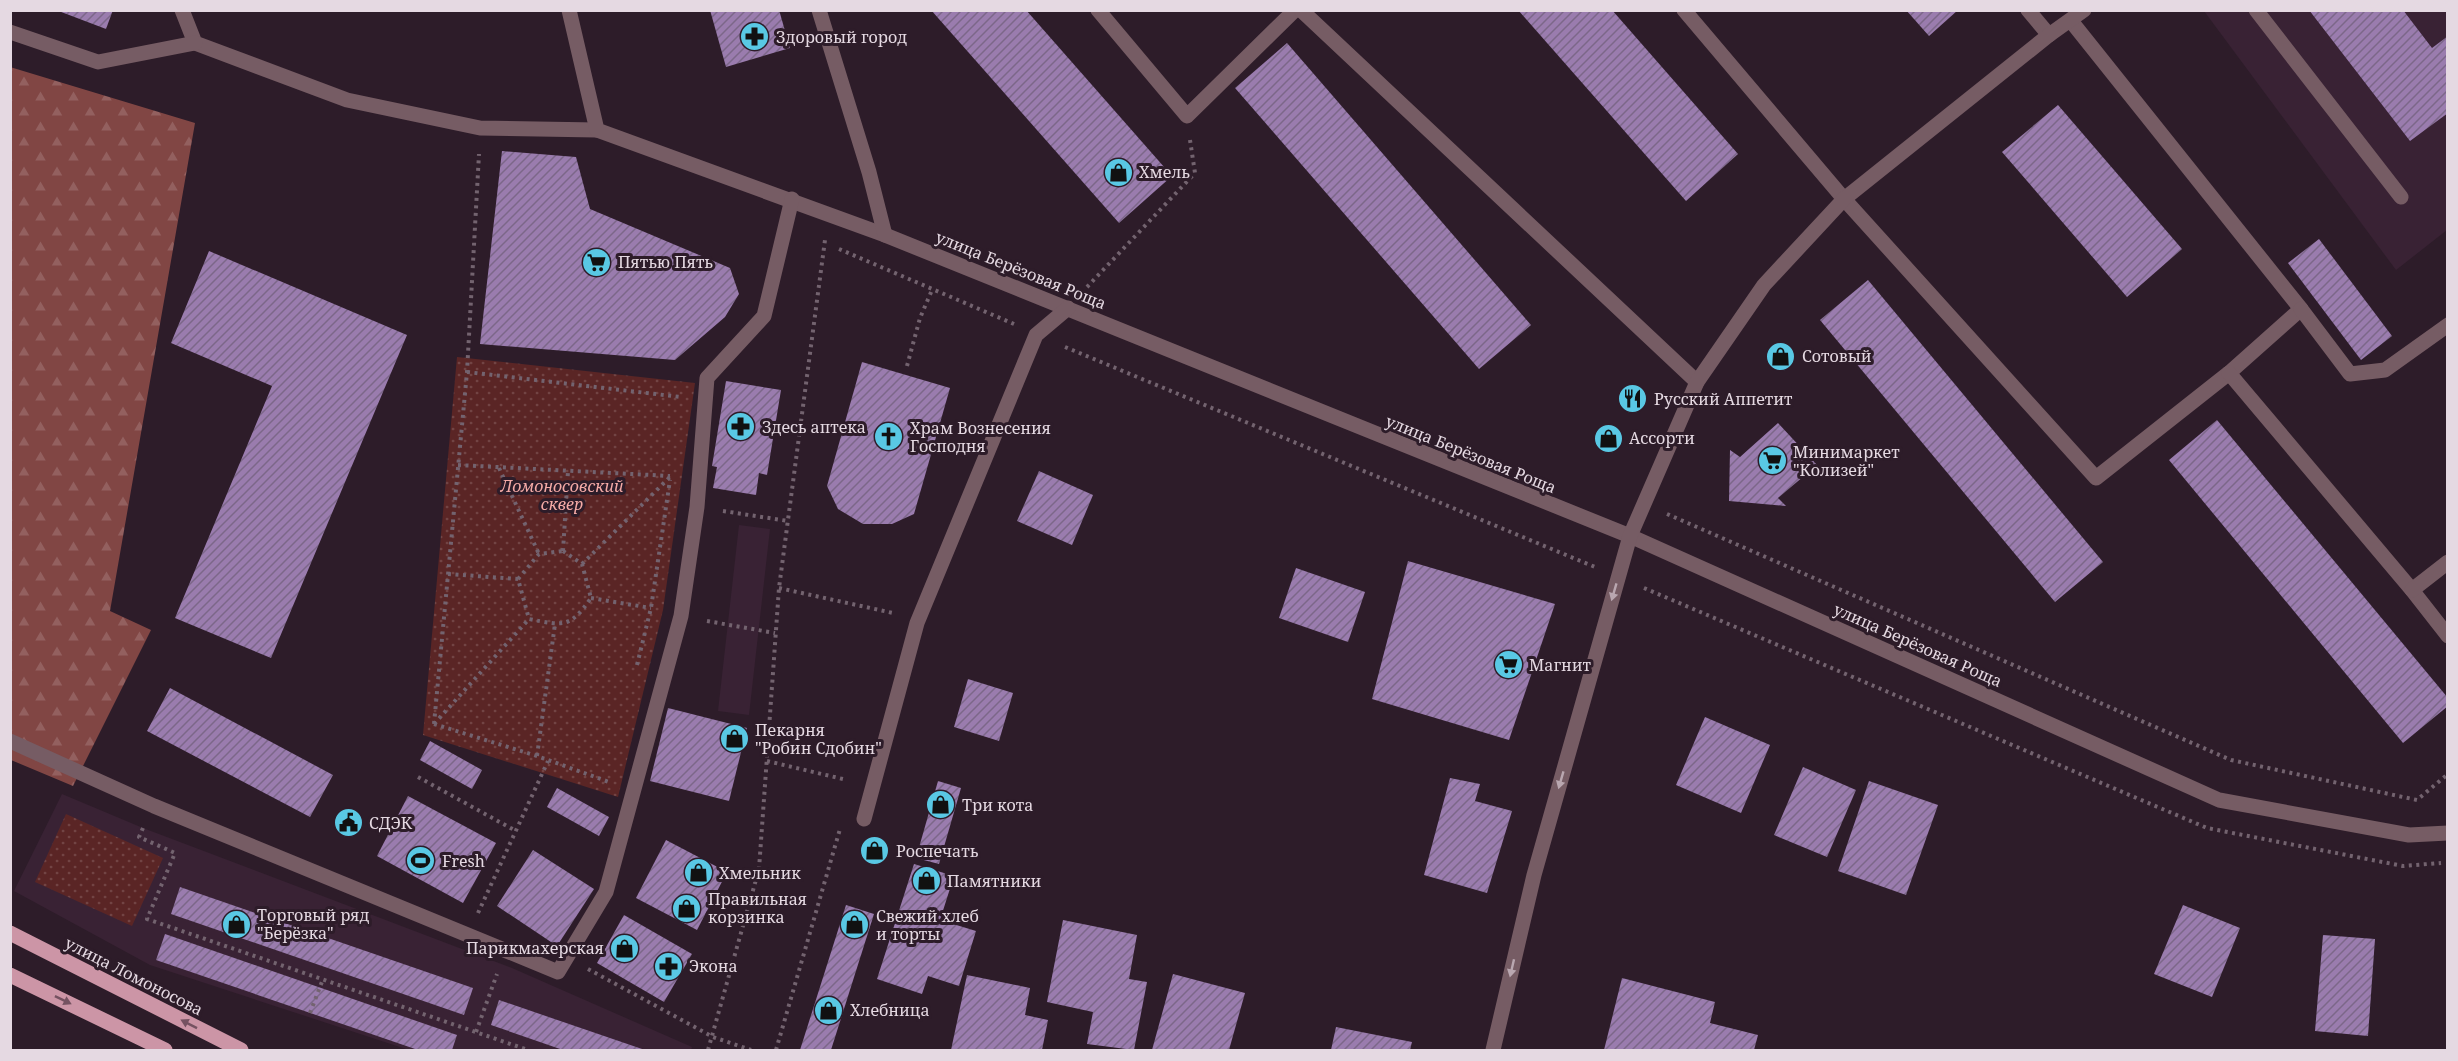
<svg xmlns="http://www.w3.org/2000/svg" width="2458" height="1061" font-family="'Noto Serif',serif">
  <defs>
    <pattern id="forest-firs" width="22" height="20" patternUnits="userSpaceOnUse" patternTransform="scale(1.5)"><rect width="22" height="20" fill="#814644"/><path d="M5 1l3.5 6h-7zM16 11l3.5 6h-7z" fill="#93605f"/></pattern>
    <pattern id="park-dots" width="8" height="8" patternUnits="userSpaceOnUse" patternTransform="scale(1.5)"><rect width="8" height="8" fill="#5a2525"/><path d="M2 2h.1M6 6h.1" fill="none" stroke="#724444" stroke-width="1.8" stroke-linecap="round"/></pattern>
    <pattern id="building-hatch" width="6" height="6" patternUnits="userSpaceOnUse" patternTransform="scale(1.5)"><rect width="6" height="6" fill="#9a7cae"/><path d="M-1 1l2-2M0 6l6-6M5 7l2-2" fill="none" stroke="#7c6789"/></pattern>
  </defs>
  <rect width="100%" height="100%" fill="#2d1c29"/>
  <!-- built -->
  <g fill="#392234">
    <polygon points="2204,11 2447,11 2447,230 2396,270"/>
    <polygon points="739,525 770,529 749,715 718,711"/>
    <polygon points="62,794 143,828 512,968 692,1047 691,1050 409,1050 150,965 14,891"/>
  </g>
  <!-- forest -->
  <polygon fill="url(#forest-firs)" points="10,67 195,123 110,611 151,630 73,786 11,760"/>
  <!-- park -->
  <g fill="url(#park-dots)">
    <polygon points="457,357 695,383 663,610 618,797 423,735"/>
    <polygon points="66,814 163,858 132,926 35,882"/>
  </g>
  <!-- building -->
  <g fill="url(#building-hatch)">
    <polygon points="56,10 113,10 106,29"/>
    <polygon points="710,10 779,10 790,48 726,67"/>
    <polygon points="931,10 1026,10 1172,176 1119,223"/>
    <polygon points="1518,10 1612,10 1738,154 1686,201"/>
    <polygon points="1906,10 1958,10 1929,36"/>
    <polygon points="2309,10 2403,10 2432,48 2448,36 2448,113 2410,141"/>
    <polygon points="1287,43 1531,325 1479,369 1235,88"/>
    <polygon points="2058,105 2182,249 2127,297 2002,152"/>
    <polygon points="502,151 576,157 590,209 730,268 739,294 725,317 675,360 480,344"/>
    <polygon points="2319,239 2392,336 2361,360 2288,263"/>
    <polygon points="209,251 407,335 271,658 175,618 272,386 171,343"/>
    <polygon points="1868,280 2103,562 2055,602 1820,320"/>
    <polygon points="862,362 950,388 914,514 892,524 863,524 838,509 827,486"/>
    <polygon points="726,381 781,390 767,475 759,473 756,495 713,488 717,467 712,466"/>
    <polygon points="2217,420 2448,698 2448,706 2403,743 2169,460"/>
    <polygon points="1778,423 1817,465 1778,498 1786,506 1729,501 1730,450 1740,457"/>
    <polygon points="1039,471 1093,495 1072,545 1017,521"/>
    <polygon points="1408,561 1555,604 1509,740 1372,699"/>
    <polygon points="1296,568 1365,592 1348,642 1279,618"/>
    <polygon points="968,679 1013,693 999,741 954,727"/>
    <polygon points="170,688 333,775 310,817 147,731"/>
    <polygon points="668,708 747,728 729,801 650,781"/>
    <polygon points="1705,717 1770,745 1741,813 1676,785"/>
    <polygon points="430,741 482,770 472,789 420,760"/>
    <polygon points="1803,767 1856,790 1827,857 1774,835"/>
    <polygon points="1450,778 1480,784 1475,801 1512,811 1487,893 1424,875"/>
    <polygon points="938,781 961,788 939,864 916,858"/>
    <polygon points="1869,781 1938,805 1906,895 1838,871"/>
    <polygon points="557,788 609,817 599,836 547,807"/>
    <polygon points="408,796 496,843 463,903 377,856"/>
    <polygon points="666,840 727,872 697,930 636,898"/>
    <polygon points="533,850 594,889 557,946 497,906"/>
    <polygon points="914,864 954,876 940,920 976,931 959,986 928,976 922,994 877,979"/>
    <polygon points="180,887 473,988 464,1015 171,914"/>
    <polygon points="846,905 874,914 831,1050 800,1050"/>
    <polygon points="2183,905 2240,928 2212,997 2154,974"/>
    <polygon points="624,915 692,954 664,1002 597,963"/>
    <polygon points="1063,920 1137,935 1129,979 1147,982 1134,1050 1087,1044 1093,1012 1047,1002"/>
    <polygon points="165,934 457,1035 452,1050 418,1050 156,960"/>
    <polygon points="2323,935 2375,939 2368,1036 2315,1031"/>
    <polygon points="1173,974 1245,993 1229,1050 1152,1050"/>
    <polygon points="967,975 1030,988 1025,1015 1048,1020 1042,1050 951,1050"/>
    <polygon points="1622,978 1715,1002 1710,1023 1758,1035 1754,1050 1604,1050"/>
    <polygon points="499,1000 645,1050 563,1050 491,1025"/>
    <polygon points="1336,1027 1412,1042 1410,1050 1331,1050"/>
  </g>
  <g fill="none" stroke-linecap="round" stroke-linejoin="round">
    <!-- path -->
    <g stroke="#73636f" stroke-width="4" stroke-dasharray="3 4.5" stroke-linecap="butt">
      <polyline points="839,249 1014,324"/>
      <polyline points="1087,287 1195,173 1190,140"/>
      <polyline points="1065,347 1595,567"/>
      <polyline points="907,366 920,318 932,290"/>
      <polyline points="467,372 681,397"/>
      <polyline points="458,465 670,476"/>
      <polyline points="499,468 539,554"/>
      <polyline points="723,511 788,521"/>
      <polyline points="1667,514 2231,760 2417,800 2448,774"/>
      <path d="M563 551 582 564 591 598C570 628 564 626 529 619L518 579 539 554Z"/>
      <polyline points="563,551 568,471"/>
      <polyline points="582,564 670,477"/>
      <polyline points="448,574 518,579"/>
      <polyline points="779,588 893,613"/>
      <polyline points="1644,588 2207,828 2403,866 2441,863"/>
      <polyline points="591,598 651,608"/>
      <polyline points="707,621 775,633"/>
      <polyline points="637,665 651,608 670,480"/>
      <polyline points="434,724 537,756 609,782"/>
      <polyline points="434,724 467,372 479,154"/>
      <polyline points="434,724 529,619"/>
      <polyline points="537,756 555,624"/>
      <polyline points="767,761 847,780"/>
      <polyline points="418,777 516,831"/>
      <polyline points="143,828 139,837 175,853 147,919 528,1050"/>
      <polyline points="478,913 548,761"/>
      <polyline points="588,969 713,1037 751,1050"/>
      <polyline points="310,1013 323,979"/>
      <polyline points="476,1032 497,974"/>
      <polyline points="708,1050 759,869 779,588 825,240"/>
      <polyline points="776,1050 840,829"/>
    </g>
    <!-- minor -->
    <g stroke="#765c64" stroke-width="15">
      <polyline points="182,10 195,43 347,100 480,128 597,130"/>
      <polyline points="569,10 597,130 885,235 1630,536 2219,800 2409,835 2448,833"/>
      <polyline points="819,10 869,172 885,235"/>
      <polyline points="1098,10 1187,116 1295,10"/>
      <polyline points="1301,10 1697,382"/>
      <polyline points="1684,10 1844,199 2096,478 2229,373 2301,309 2071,21"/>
      <polyline points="2028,10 2049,35"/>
      <polyline points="2256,10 2401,197"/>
      <polyline points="10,32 98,62 195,43"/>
      <polyline points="2301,309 2350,374 2385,370 2448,325"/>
      <polyline points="2229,373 2412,590 2448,636"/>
      <polyline points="2412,590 2448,562"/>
      <polyline points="10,741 154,806 558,972 606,892 681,616 697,507 707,378 764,316 792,199"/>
      <polyline points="864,819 917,623 1036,335 1068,308"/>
      <polyline points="1493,1050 1534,875 1630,536 1697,382 1764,285 1844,199 2049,35 2084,10"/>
    </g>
    <!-- major -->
    <g stroke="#cc95a6" stroke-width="15">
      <polyline points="10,933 241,1050"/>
      <polyline points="10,975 165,1050"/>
    </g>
  </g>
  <!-- one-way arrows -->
  <defs><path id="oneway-solid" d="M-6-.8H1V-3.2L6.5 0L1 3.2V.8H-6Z" transform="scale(1.5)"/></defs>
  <g fill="#b9a7b0">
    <use href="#oneway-solid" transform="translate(1614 592) rotate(106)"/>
    <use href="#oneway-solid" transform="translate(1561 780) rotate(106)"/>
    <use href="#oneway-solid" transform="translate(1512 968) rotate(103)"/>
  </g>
  <g fill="#755261">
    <use href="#oneway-solid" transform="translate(63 1000) rotate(26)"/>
    <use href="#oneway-solid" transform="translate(189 1024) rotate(-153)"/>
  </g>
  <!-- icons -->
  <defs>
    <symbol id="pharmacy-disc" viewBox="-11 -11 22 22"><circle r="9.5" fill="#59c8e4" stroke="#2d1c29"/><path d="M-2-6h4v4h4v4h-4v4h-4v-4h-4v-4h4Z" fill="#111"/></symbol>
    <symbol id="shop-disc" viewBox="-11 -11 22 22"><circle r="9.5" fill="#59c8e4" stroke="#2d1c29"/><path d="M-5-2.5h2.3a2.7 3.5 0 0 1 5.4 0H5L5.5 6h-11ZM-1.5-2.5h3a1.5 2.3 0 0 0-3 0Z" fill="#111"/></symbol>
    <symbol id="supermarket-disc" viewBox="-11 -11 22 22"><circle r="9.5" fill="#59c8e4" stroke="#2d1c29"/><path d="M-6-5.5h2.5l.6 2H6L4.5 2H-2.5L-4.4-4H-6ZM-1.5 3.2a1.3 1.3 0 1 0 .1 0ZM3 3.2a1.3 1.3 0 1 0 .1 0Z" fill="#111"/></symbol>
    <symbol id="restaurant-disc" viewBox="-11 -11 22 22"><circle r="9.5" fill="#59c8e4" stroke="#2d1c29"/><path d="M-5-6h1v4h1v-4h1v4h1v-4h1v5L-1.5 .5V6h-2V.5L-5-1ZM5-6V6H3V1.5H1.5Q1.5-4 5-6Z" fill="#111"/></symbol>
    <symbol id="church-disc" viewBox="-11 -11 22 22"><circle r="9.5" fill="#59c8e4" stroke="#2d1c29"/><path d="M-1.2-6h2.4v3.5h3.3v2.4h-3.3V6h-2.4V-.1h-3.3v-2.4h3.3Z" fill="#111"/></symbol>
    <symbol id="civic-disc" viewBox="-11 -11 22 22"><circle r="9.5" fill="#59c8e4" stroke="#2d1c29"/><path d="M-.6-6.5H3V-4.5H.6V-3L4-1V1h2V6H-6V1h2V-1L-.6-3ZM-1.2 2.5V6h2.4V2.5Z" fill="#111"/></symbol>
    <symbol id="stadium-disc" viewBox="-11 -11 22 22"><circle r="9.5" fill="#59c8e4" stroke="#2d1c29"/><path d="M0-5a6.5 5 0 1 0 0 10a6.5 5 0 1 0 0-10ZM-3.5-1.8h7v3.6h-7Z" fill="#111"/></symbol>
  </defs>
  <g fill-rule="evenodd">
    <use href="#pharmacy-disc" x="738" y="20" width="33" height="33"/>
    <use href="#shop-disc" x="1102" y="156" width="33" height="33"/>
    <use href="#supermarket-disc" x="580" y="246" width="33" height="33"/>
    <use href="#shop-disc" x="1764" y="340" width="33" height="33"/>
    <use href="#restaurant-disc" x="1616" y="382" width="33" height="33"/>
    <use href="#pharmacy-disc" x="724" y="410" width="33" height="33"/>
    <use href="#church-disc" x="872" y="420" width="33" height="33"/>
    <use href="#shop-disc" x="1592" y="422" width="33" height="33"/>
    <use href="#supermarket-disc" x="1756" y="444" width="33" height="33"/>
    <use href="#supermarket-disc" x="1492" y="648" width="33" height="33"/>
    <use href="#shop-disc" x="718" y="722" width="33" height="33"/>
    <use href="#shop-disc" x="924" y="788" width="33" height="33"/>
    <use href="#civic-disc" x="332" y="806" width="33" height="33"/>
    <use href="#shop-disc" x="858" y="834" width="33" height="33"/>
    <use href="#stadium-disc" x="404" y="844" width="33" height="33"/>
    <use href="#shop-disc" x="682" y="856" width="33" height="33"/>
    <use href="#shop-disc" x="910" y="864" width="33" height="33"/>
    <use href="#shop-disc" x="670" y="892" width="33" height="33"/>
    <use href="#shop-disc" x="220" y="908" width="33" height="33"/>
    <use href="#shop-disc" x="838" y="908" width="33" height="33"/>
    <use href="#shop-disc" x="608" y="932" width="33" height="33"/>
    <use href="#pharmacy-disc" x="652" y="950" width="33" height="33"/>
    <use href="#shop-disc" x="812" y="994" width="33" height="33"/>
  </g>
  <g text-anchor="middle" stroke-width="6" stroke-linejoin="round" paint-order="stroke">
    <!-- poi labels -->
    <g font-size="16" fill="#e5d9e2" stroke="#2d1c29" text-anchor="start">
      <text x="776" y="43">Здоровый город</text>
      <text x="1139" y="178">Хмель</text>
      <text x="618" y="268">Пятью Пять</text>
      <text x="1802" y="362">Сотовый</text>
      <text x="1654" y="405">Русский Аппетит</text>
      <text x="762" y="433">Здесь аптека</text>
      <text x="910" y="434">Храм Вознесения<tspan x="910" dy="18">Господня</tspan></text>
      <text x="1629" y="444">Ассорти</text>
      <text x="1793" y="458">Минимаркет<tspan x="1793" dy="18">"Колизей"</tspan></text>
      <text x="1529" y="671">Магнит</text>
      <text x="755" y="736">Пекарня<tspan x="755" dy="18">"Робин Сдобин"</tspan></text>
      <text x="962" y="811">Три кота</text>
      <text x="369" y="829">СДЭК</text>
      <text x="896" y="857">Роспечать</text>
      <text x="442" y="867">Fresh</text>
      <text x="719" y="879">Хмельник</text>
      <text x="947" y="887">Памятники</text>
      <text x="708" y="905">Правильная<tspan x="708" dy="18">корзинка</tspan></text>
      <text x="257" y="921">Торговый ряд<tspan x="257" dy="18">"Берёзка"</tspan></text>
      <text x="876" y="922">Свежий хлеб<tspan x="876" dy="18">и торты</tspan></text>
      <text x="604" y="954" text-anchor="end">Парикмахерская</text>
      <text x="689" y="972">Экона</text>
      <text x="850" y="1016">Хлебница</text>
    </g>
    <!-- street labels -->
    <g font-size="16" fill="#e5d9e2" stroke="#2d1c29">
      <text transform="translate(1021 270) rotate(22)" y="6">улица Берёзовая Роща</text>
      <text transform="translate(1471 454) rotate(22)" y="6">улица Берёзовая Роща</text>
      <text transform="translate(1918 645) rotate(24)" y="6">улица Берёзовая Роща</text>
      <text transform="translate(134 976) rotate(27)" y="6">улица Ломоносова</text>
    </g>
    <!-- park labels -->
    <g font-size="16" font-style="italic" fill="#f5aaa6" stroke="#2d1c29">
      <text x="562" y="492">Ломоносовский<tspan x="562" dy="18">сквер</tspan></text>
    </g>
  </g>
  <!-- border -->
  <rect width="2458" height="1061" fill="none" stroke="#e5d9e2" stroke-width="24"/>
</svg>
